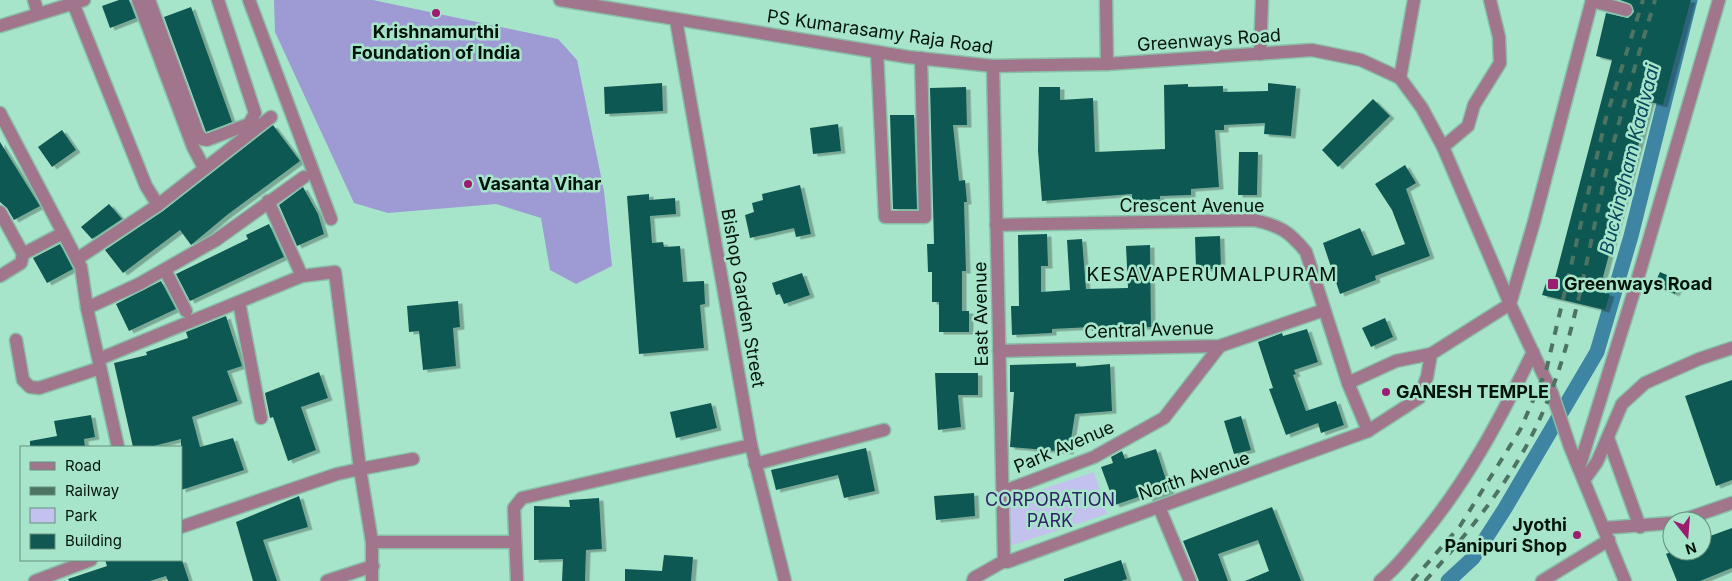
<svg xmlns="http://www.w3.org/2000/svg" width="1732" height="581" font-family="Inter,sans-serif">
  <defs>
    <filter id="shadow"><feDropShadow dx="4.5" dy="2.5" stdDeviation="0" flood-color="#0004"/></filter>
  </defs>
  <rect width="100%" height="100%" fill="#a7e5cb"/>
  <!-- green -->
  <polygon fill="#c3c1ee" points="1094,472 1107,514 1010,546 1007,501"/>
  <!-- forest -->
  <polygon fill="#9d9ad4" points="274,0 373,0 558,39 577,60 604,191 612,266 576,284 550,270 541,218 496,204 388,213 354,203 275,32"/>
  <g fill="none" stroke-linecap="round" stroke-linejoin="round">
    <!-- canal -->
    <polyline stroke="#3d85a2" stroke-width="15" points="1448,581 1473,558 1504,510 1597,352 1631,236 1690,0"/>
  </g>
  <!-- building -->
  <g fill="#115852" filter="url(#shadow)">
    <polygon points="119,0 129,0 136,18 110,28 102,6"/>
    <polygon points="1620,0 1691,0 1663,105 1650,102 1599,292 1610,294 1605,310 1542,295 1547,280 1554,282 1612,60 1596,56 1606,13 1628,18 1634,12 1631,4"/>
    <polygon points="191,7 232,122 206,132 164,17"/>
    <polygon points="662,83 663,111 605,114 604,87"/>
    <polygon points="1268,83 1296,86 1291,136 1264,134 1265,123 1224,125 1224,130 1215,130 1219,187 1191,189 1191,195 1160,196 1160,199 1132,201 1132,194 1042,201 1038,151 1039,87 1060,87 1060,100 1093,98 1095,152 1165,149 1164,85 1188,84 1188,87 1223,86 1223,92 1268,91"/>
    <polygon points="966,87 967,125 953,125 959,181 965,180 967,202 964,202 966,271 962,271 962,311 969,311 969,332 939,332 939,302 932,302 932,272 928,272 927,244 934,244 930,88"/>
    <polygon points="1373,99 1390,116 1338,167 1322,150"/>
    <polygon points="890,115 914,115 917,209 893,209"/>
    <polygon points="838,124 841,151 813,154 810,128"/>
    <polygon points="273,125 300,161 227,215 191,245 180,230 123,273 105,250 163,211"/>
    <polygon points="62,130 76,150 52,167 38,147"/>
    <polygon points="0,142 40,206 14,220 7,208 0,202"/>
    <polygon points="1239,152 1258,152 1257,195 1238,195"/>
    <polygon points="1405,165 1416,183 1406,189 1430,256 1375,276 1376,280 1340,294 1323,243 1360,228 1372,256 1405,244 1392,210 1375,184"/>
    <polygon points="800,185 811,234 796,237 794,228 750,238 745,215 754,212 752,203 763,200 762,194"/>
    <polygon points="303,187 318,214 324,234 297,246 279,205"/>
    <polygon points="649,194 649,200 675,198 676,214 650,216 652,243 663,242 664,247 680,246 683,282 704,281 705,304 700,305 704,348 639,354 627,196"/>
    <polygon points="109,204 122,219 92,239 81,227"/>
    <polygon points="269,224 284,257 190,301 176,274 248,239 246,235"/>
    <polygon points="1047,234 1048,266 1041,266 1041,292 1070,290 1067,240 1082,239 1086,289 1128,288 1126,246 1150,245 1151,327 1115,329 1115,331 1092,331 1092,327 1052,329 1052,333 1012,335 1011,306 1019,306 1018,235"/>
    <polygon points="1220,236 1221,269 1196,269 1195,237"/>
    <polygon points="60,244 73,269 47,283 33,258"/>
    <polygon points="1660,272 1681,281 1675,294 1654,285"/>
    <polygon points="802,273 810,295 784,304 780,294 776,295 772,283"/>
    <polygon points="161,281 176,309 129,331 116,304"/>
    <polygon points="458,301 460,327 453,328 456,366 423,370 419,331 409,332 407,306"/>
    <polygon points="226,316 242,366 227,371 238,401 192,417 200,447 233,438 244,470 181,490 181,439 150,447 133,447 114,363 147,355 146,352 188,338 186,332"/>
    <polygon points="1385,318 1393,337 1371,347 1362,328"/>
    <polygon points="1307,329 1318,362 1294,370 1296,374 1293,375 1306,411 1336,401 1344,425 1321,433 1318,423 1286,435 1269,389 1273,388 1258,342 1282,333 1283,336"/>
    <polygon points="1076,363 1076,367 1110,364 1112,411 1075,414 1069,452 1010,447 1014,392 1010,392 1010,365"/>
    <polygon points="319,372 328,398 301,407 316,450 288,461 273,417 270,418 265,393"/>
    <polygon points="935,373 978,373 978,395 958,395 961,427 938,430"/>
    <polygon points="1732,380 1732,480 1716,486 1685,396"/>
    <polygon points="711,403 717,428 676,438 670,412"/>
    <polygon points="91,415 95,437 84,439 85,447 30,447 30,441 57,436 54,421"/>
    <polygon points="1241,416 1251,450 1234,454 1224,421"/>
    <polygon points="866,448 875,491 844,498 838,475 776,490 771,470"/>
    <polygon points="1156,449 1170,492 1148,499 1147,494 1115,505 1101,467 1113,463 1111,457 1122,451 1125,459"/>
    <polygon points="974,493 975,516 936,520 934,496"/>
    <polygon points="299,496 308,527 263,540 277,581 253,581 236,522"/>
    <polygon points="599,498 602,549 586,550 585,581 562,581 563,559 534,560 534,506 570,507 569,500"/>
    <polygon points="1272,507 1301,581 1245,581 1269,571 1258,540 1218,554 1228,581 1199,581 1183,541"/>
    <polygon points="1732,528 1732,568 1700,581 1677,581 1666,554 1673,551 1702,551 1702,539"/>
    <polygon points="664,555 693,557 691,581 625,581 625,569 662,571"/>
    <polygon points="105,560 182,560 189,581 168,581 166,576 150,581 69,581 68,579 107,566"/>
    <polygon points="1121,560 1127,579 1121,581 1064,581 1064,579"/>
  </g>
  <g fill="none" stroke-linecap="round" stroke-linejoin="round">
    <defs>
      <g id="minor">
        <polyline points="34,0 38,13"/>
        <polyline points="138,0 193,147 204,168"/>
        <polyline points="149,0 198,134 202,139 207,140 249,124 255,113 218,0"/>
        <polyline points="249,0 331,219"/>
        <polyline points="560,0 908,57 993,66 1107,64 1312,50 1361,60 1400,78 1422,108 1443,147 1510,304 1552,393 1570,447 1625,581"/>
        <polyline points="1106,0 1107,64"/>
        <polyline points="1592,1 1626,10"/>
        <polyline points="73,3 146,186 158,205"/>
        <polyline points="676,20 751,445 785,581"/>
        <polyline points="0,26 84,0"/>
        <polyline points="877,52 885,217 925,217 921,58"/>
        <polyline points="1260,54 1262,0"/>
        <polyline points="993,66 1004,561"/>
        <polyline points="1400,78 1414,0"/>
        <polyline points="0,113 81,267 87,308 118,447"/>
        <polyline points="1443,147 1468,126 1474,105 1500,63 1499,37 1490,0"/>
        <polyline points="268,201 302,276"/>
        <polyline points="0,212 23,254 21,263 0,276"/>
        <path d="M996 225 1254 220C1280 226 1289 231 1306 252L1348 383 1368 431"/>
        <polyline points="23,254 63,233"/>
        <polyline points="77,259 158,205 271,117"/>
        <polyline points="165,270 186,311"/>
        <polyline points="239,302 261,418"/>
        <polyline points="87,308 139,284 216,240 304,177"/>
        <polyline points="16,340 23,380 30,387 39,388 100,368"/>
        <polyline points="999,351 1220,346 1324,310"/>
        <polyline points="99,359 302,276 335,272 360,469 413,459"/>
        <polyline points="1348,383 1396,361 1431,354"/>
        <polyline points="1608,438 1640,527"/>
        <polyline points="755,464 884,430"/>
        <polyline points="1579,468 1635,288 1719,0"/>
        <polyline points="1584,480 1597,462 1622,404 1645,383 1699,359 1732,348"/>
        <polyline points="1002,492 1094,457 1164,418 1220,346"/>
        <polyline points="1159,507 1190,581"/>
        <polyline points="1680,521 1732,503"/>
        <polyline points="181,527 337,474 360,469 372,542 372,581"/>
        <polyline points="1604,528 1672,523"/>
        <polyline points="372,542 515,542"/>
        <polyline points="35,581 91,560"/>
        <polyline points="327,581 373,566"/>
        <polyline points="517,581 514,508 522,498 751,445"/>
        <polyline points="973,581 974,578 1004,561 1007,562 1368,431 1419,398 1427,377 1431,354 1510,304 1534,222 1592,0"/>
        <path d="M1380 581C1395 569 1407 554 1419 539 1467 482 1500 419 1533 352"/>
        <polyline points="1542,581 1609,540"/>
      </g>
    </defs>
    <!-- minor casing -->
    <use href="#minor" stroke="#89bfa8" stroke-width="15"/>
    <!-- minor -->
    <use href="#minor" stroke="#a1758c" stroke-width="12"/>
    <!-- rail -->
    <g stroke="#4d7463" stroke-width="4" stroke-dasharray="9 9" stroke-linecap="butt">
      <polyline points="1412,581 1460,526 1520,430 1546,371 1606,118 1643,0"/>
      <path d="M1425 581C1461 541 1496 499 1523 452 1574 362 1585 258 1609 160 1623 106 1639 53 1655 0"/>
    </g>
  </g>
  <!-- markers -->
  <g fill="#9c1c70" stroke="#a7e5cb" stroke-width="2">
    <circle cx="436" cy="13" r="5"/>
    <circle cx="468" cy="184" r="5"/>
    <rect x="1547" y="278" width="12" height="12" rx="2.5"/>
    <circle cx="1386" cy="392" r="5"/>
    <circle cx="1577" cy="535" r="5"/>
  </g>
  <g text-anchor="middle" stroke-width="5" stroke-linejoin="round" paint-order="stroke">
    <!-- poi labels -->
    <g font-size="18" font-weight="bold" fill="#00140b" stroke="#a7e5cb" text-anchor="start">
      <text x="436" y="38" text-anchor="middle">Krishnamurthi<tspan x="436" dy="21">Foundation of India</tspan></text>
      <text x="478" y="190">Vasanta Vihar</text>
      <text x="1564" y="290">Greenways Road</text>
      <text x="1396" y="398">GANESH TEMPLE</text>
      <text x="1567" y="531" text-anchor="end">Jyothi<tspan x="1567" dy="21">Panipuri Shop</tspan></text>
    </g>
    <!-- street labels -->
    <g font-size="18" fill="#00140b" stroke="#a7e5cb">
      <text transform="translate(880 32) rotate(8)" y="6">PS Kumarasamy Raja Road</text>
      <text transform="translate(1209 40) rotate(-4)" y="6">Greenways Road</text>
      <text x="1192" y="212">Crescent Avenue</text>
      <text transform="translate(743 298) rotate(80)" y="6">Bishop Garden Street</text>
      <text transform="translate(981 314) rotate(-91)" y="6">East Avenue</text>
      <text transform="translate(1149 330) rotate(-2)" y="6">Central Avenue</text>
      <text transform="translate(1064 447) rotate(-23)" y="6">Park Avenue</text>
      <text transform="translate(1194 476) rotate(-19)" y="6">North Avenue</text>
    </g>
    <!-- park labels -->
    <g font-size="18" fill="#302367" stroke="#a7e5cb">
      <text x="1050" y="506">CORPORATION<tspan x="1050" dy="21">PARK</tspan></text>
    </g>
    <!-- water labels -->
    <g font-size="19" font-style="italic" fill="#09485d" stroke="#a7e5cb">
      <text transform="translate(1629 159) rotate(-76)" y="7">Buckingham Kaalvaai</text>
    </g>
    <!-- neighbourhood labels -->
    <g font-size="19" letter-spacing="1" fill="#00140b" stroke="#a7e5cb">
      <text x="1212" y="281">KESAVAPERUMALPURAM</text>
    </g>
  </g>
  <!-- legend -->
  <rect x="20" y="446" width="162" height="115" fill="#a7e5cb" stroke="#64917e"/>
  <rect x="30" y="462" width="25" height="8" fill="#a1758c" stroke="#64917e"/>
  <text x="65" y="471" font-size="15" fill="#00140b">Road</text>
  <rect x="30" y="487" width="25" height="8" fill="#4d7463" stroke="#64917e"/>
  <text x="65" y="496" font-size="15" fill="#00140b">Railway</text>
  <rect x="30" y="508" width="25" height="15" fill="#c3c1ee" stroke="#64917e"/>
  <text x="65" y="521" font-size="15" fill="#00140b">Park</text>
  <rect x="30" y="534" width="25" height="15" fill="#115852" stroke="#64917e"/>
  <text x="65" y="546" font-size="15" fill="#00140b">Building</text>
  <!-- north arrow -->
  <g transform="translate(1687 536) rotate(163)"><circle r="24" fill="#a7e5cb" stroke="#64917e"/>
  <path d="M0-4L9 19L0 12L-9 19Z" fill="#9c1c70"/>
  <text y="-8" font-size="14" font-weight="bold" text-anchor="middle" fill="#00140b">N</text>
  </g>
</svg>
